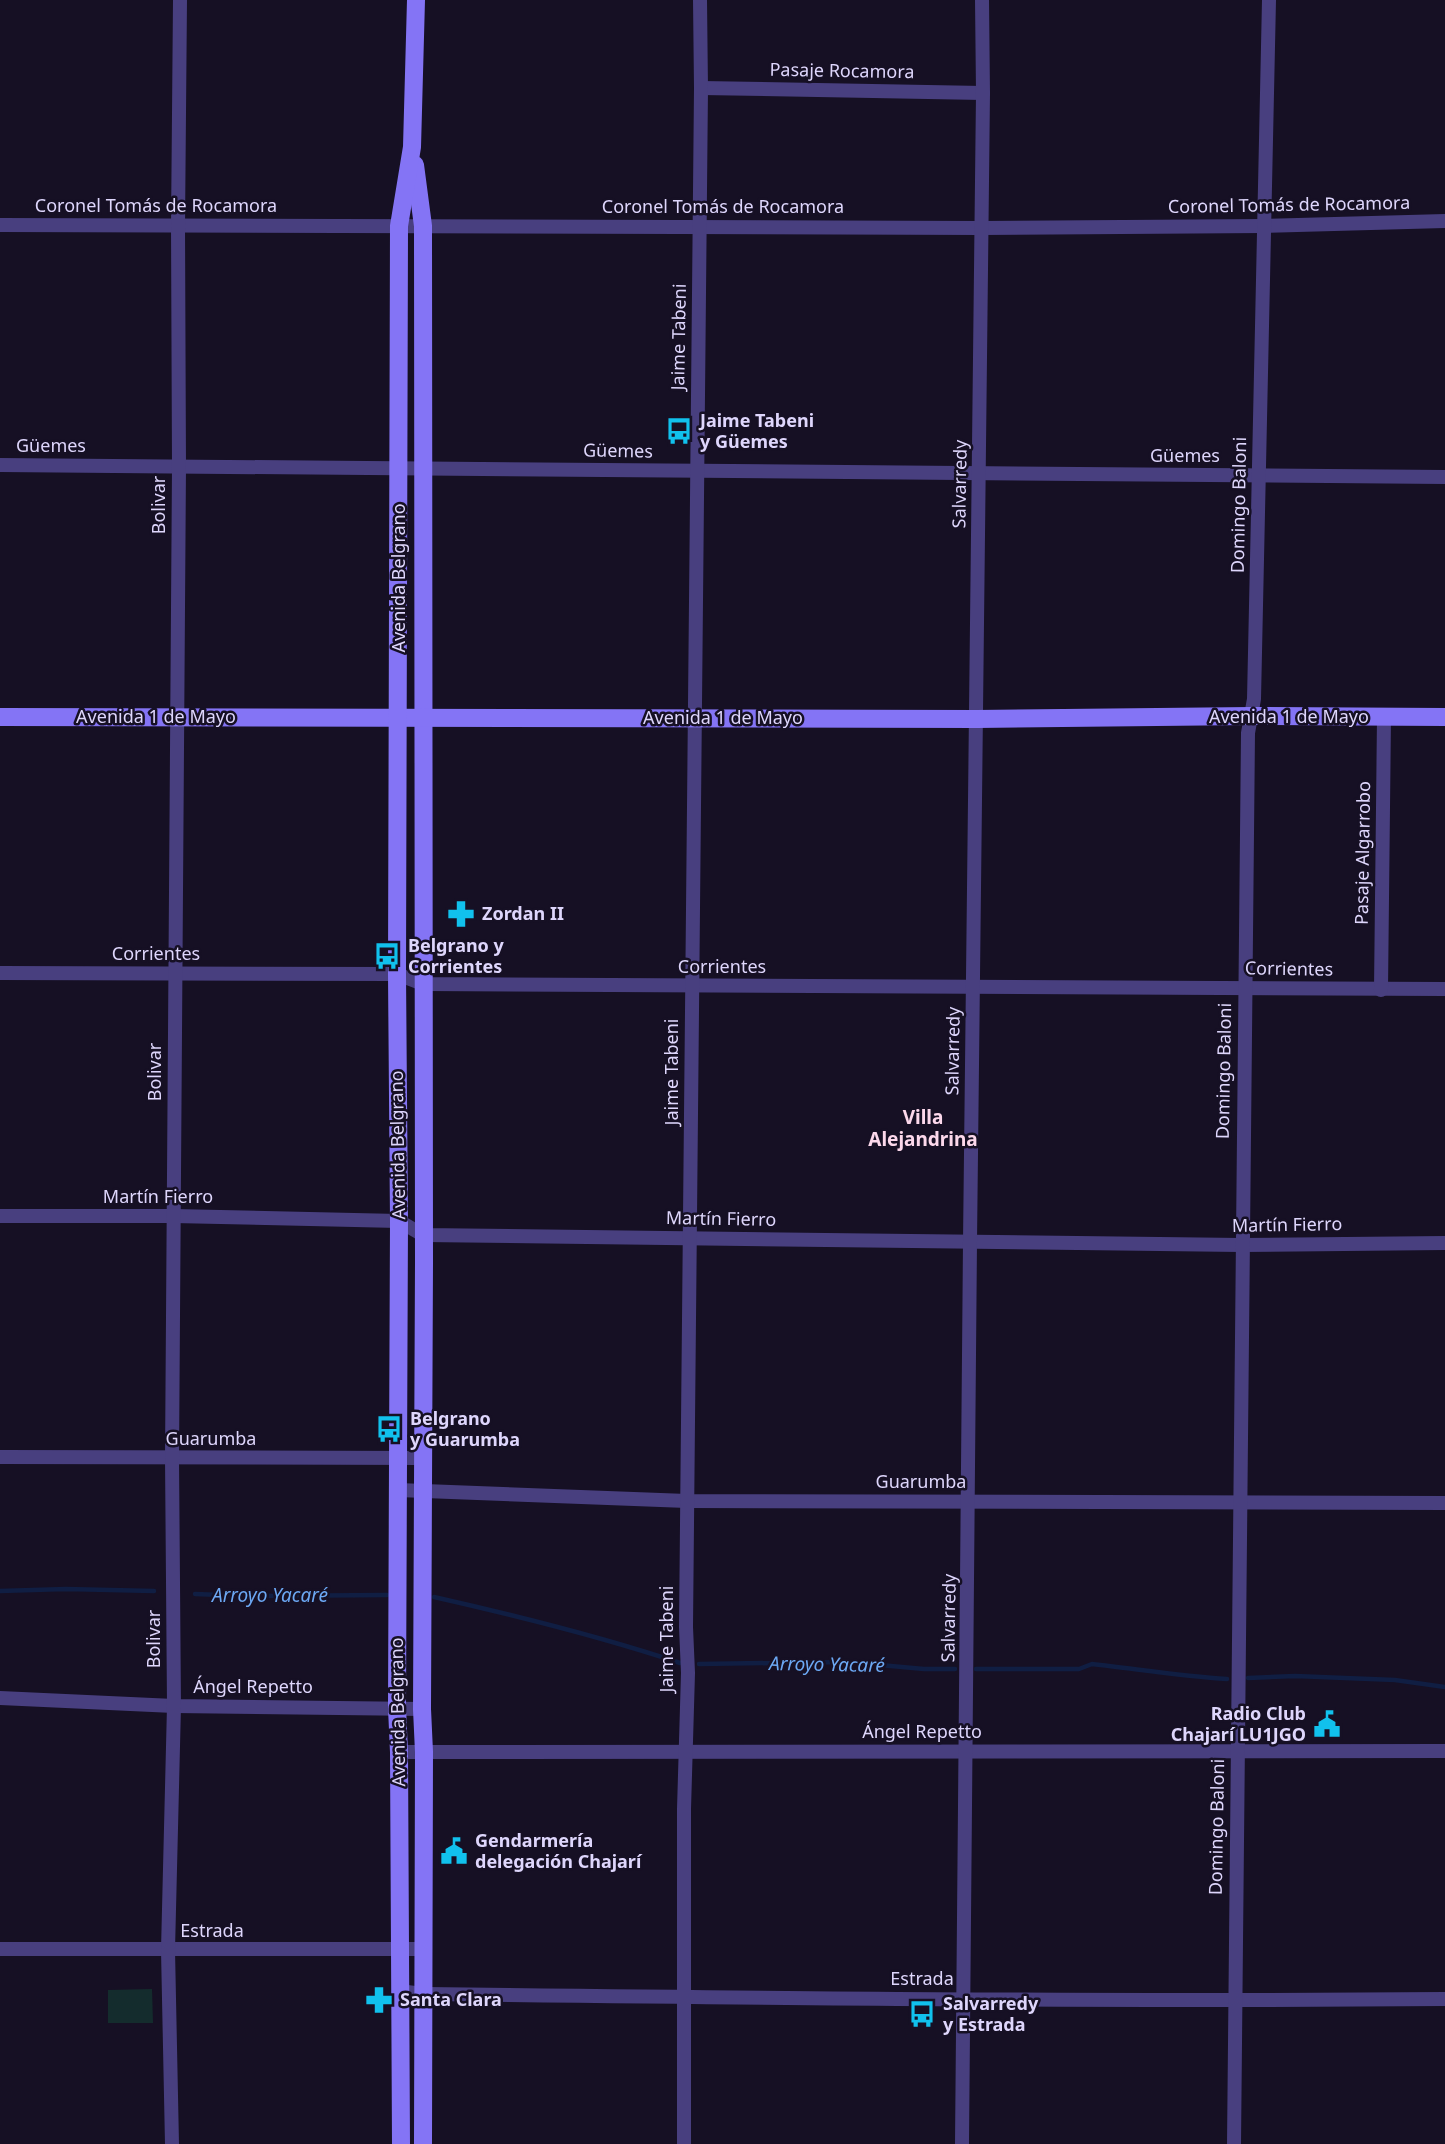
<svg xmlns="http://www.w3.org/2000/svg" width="1445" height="2144" font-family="'Noto Sans',sans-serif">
  <rect width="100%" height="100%" fill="#161024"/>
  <!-- green -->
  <polygon fill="#142c2d" points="152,1989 153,2023 108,2023 108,1990"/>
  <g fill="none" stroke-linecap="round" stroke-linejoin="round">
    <!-- stream -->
    <g stroke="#101e43" stroke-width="4.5">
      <polyline points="0,1591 66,1589 154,1591"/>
      <polyline points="195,1594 247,1596 387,1595"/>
      <path d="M434 1597C518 1616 599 1636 680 1663"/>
      <polyline points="699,1664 847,1662 924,1669 955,1669"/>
      <path d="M976 1669H1079L1092 1664C1137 1669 1182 1676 1227 1679"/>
      <polyline points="1248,1678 1295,1676 1395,1680 1445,1687"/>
    </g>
    <!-- minor -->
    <g stroke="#483f7f" stroke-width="14">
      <polyline points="701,88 983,93"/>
      <polyline points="0,225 982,228 1264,226 1445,221"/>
      <polyline points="0,465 1445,477"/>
      <polyline points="0,973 397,974 423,984 1445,989"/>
      <polyline points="1381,990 1384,717"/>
      <polyline points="0,1216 173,1216 399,1221 423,1235 1241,1245 1445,1243"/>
      <polyline points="0,1457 423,1458"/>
      <polyline points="398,1490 687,1501 1445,1503"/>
      <polyline points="0,1698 174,1706 422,1709"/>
      <polyline points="399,1752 1445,1751"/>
      <polyline points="0,1949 424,1949"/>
      <path d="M399 1991 423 1994C764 1998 1104 2002 1445 1999"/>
      <polyline points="172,2144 168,1950 174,1706 172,1458 179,466 178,226 180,0"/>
      <polyline points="684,2144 684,1809 688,1673 686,1627 701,88 700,0"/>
      <polyline points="962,2144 970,1242 983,93 982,0"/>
      <polyline points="1234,2144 1248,733 1254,699 1269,0"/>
    </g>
    <!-- secondary -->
    <g stroke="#8474f5" stroke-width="18">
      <polyline points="415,165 423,226 424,1263 422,1709 424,1752 423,2144"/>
      <polyline points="0,717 977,719 1251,716 1445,717"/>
      <polyline points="401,2144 399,1752 397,1708 399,1221 397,974 399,226 412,147 416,0"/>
    </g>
  </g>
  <!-- icons -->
  <defs>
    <symbol id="bus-bare" viewBox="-9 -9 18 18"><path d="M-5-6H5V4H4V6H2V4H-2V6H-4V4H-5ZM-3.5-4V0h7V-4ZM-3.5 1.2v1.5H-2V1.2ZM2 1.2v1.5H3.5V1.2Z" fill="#11c1ed" stroke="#161024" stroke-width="2.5" paint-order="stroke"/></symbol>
    <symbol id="pharmacy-bare" viewBox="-9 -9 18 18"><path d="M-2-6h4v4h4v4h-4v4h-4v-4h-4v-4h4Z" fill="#11c1ed" stroke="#161024" stroke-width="2.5" paint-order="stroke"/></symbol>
    <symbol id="civic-bare" viewBox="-9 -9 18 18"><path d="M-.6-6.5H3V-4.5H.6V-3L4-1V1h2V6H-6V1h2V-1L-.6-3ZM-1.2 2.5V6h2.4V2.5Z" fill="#11c1ed" stroke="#161024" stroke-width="2.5" paint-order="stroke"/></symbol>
  </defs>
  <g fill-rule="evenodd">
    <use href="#bus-bare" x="660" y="412" width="38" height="38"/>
    <use href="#pharmacy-bare" x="442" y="895" width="38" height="38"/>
    <use href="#bus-bare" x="368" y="937" width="38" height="38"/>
    <use href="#bus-bare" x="370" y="1410" width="38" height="38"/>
    <use href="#civic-bare" x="1308" y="1705" width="38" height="38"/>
    <use href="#civic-bare" x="435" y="1832" width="38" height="38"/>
    <use href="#pharmacy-bare" x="360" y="1981" width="38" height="38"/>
    <use href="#bus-bare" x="903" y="1995" width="38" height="38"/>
  </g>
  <g text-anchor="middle" stroke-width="5" stroke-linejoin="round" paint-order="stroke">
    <!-- street labels -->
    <g font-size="18" fill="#ded6fc" stroke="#161024">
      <text transform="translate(842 71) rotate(1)" y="6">Pasaje Rocamora</text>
      <text transform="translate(1289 205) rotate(-1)" y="6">Coronel Tomás de Rocamora</text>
      <text x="156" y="212">Coronel Tomás de Rocamora</text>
      <text x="723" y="213">Coronel Tomás de Rocamora</text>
      <text transform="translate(679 337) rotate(-89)" y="6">Jaime Tabeni</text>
      <text x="51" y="452">Güemes</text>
      <text transform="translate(618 451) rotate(1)" y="6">Güemes</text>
      <text x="1185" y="462">Güemes</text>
      <text transform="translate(960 484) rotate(-89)" y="6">Salvarredy</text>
      <text transform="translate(159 505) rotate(-90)" y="6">Bolivar</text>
      <text transform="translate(1239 505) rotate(-89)" y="6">Domingo Baloni</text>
      <text transform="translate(399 578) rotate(-90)" y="6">Avenida Belgrano</text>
      <text x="156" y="723">Avenida 1 de Mayo</text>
      <text x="1289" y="723">Avenida 1 de Mayo</text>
      <text x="723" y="724">Avenida 1 de Mayo</text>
      <text transform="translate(1363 853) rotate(-89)" y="6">Pasaje Algarrobo</text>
      <text x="156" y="960">Corrientes</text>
      <text x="722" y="973">Corrientes</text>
      <text transform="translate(1289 969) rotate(1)" y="6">Corrientes</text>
      <text transform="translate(953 1051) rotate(-89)" y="6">Salvarredy</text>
      <text transform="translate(1224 1071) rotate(-89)" y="6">Domingo Baloni</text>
      <text transform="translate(155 1072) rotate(-90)" y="6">Bolivar</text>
      <text transform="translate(672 1072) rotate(-90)" y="6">Jaime Tabeni</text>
      <text transform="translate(398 1145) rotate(-91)" y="6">Avenida Belgrano</text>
      <text x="158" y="1203">Martín Fierro</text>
      <text transform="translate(721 1219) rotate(1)" y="6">Martín Fierro</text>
      <text transform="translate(1287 1225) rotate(-1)" y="6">Martín Fierro</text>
      <text x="211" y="1445">Guarumba</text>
      <text x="921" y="1488">Guarumba</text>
      <text transform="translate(949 1618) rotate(-89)" y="6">Salvarredy</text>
      <text transform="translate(154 1639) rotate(-90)" y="6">Bolivar</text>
      <text transform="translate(667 1639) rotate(-90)" y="6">Jaime Tabeni</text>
      <text x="253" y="1693">Ángel Repetto</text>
      <text transform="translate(398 1712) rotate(-91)" y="6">Avenida Belgrano</text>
      <text x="922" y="1738">Ángel Repetto</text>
      <text transform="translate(1217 1827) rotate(-89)" y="6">Domingo Baloni</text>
      <text x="212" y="1937">Estrada</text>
      <text x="922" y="1985">Estrada</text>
    </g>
    <!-- poi labels -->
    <g font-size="18" font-weight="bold" fill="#ded6fc" stroke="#161024" text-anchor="start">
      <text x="700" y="427">Jaime Tabeni<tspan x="700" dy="21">y Güemes</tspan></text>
      <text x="482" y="920">Zordan II</text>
      <text x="408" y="952">Belgrano y<tspan x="408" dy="21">Corrientes</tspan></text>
      <text x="410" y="1425">Belgrano<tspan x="410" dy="21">y Guarumba</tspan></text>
      <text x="1306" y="1720" text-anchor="end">Radio Club<tspan x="1306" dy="21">Chajarí LU1JGO</tspan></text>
      <text x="475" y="1847">Gendarmería<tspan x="475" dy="21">delegación Chajarí</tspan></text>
      <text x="400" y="2006">Santa Clara</text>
      <text x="943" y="2010">Salvarredy<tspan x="943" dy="21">y Estrada</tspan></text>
    </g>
    <!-- neighbourhood labels -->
    <g font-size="19" font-weight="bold" fill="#fcd8eb" stroke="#161024">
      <text x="923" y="1124">Villa<tspan x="923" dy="22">Alejandrina</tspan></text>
    </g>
    <!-- water labels -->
    <g font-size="19" font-style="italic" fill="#6ca8f4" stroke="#161024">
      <text x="270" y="1602">Arroyo Yacaré</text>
      <text transform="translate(827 1664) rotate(1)" y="7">Arroyo Yacaré</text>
    </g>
  </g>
</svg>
